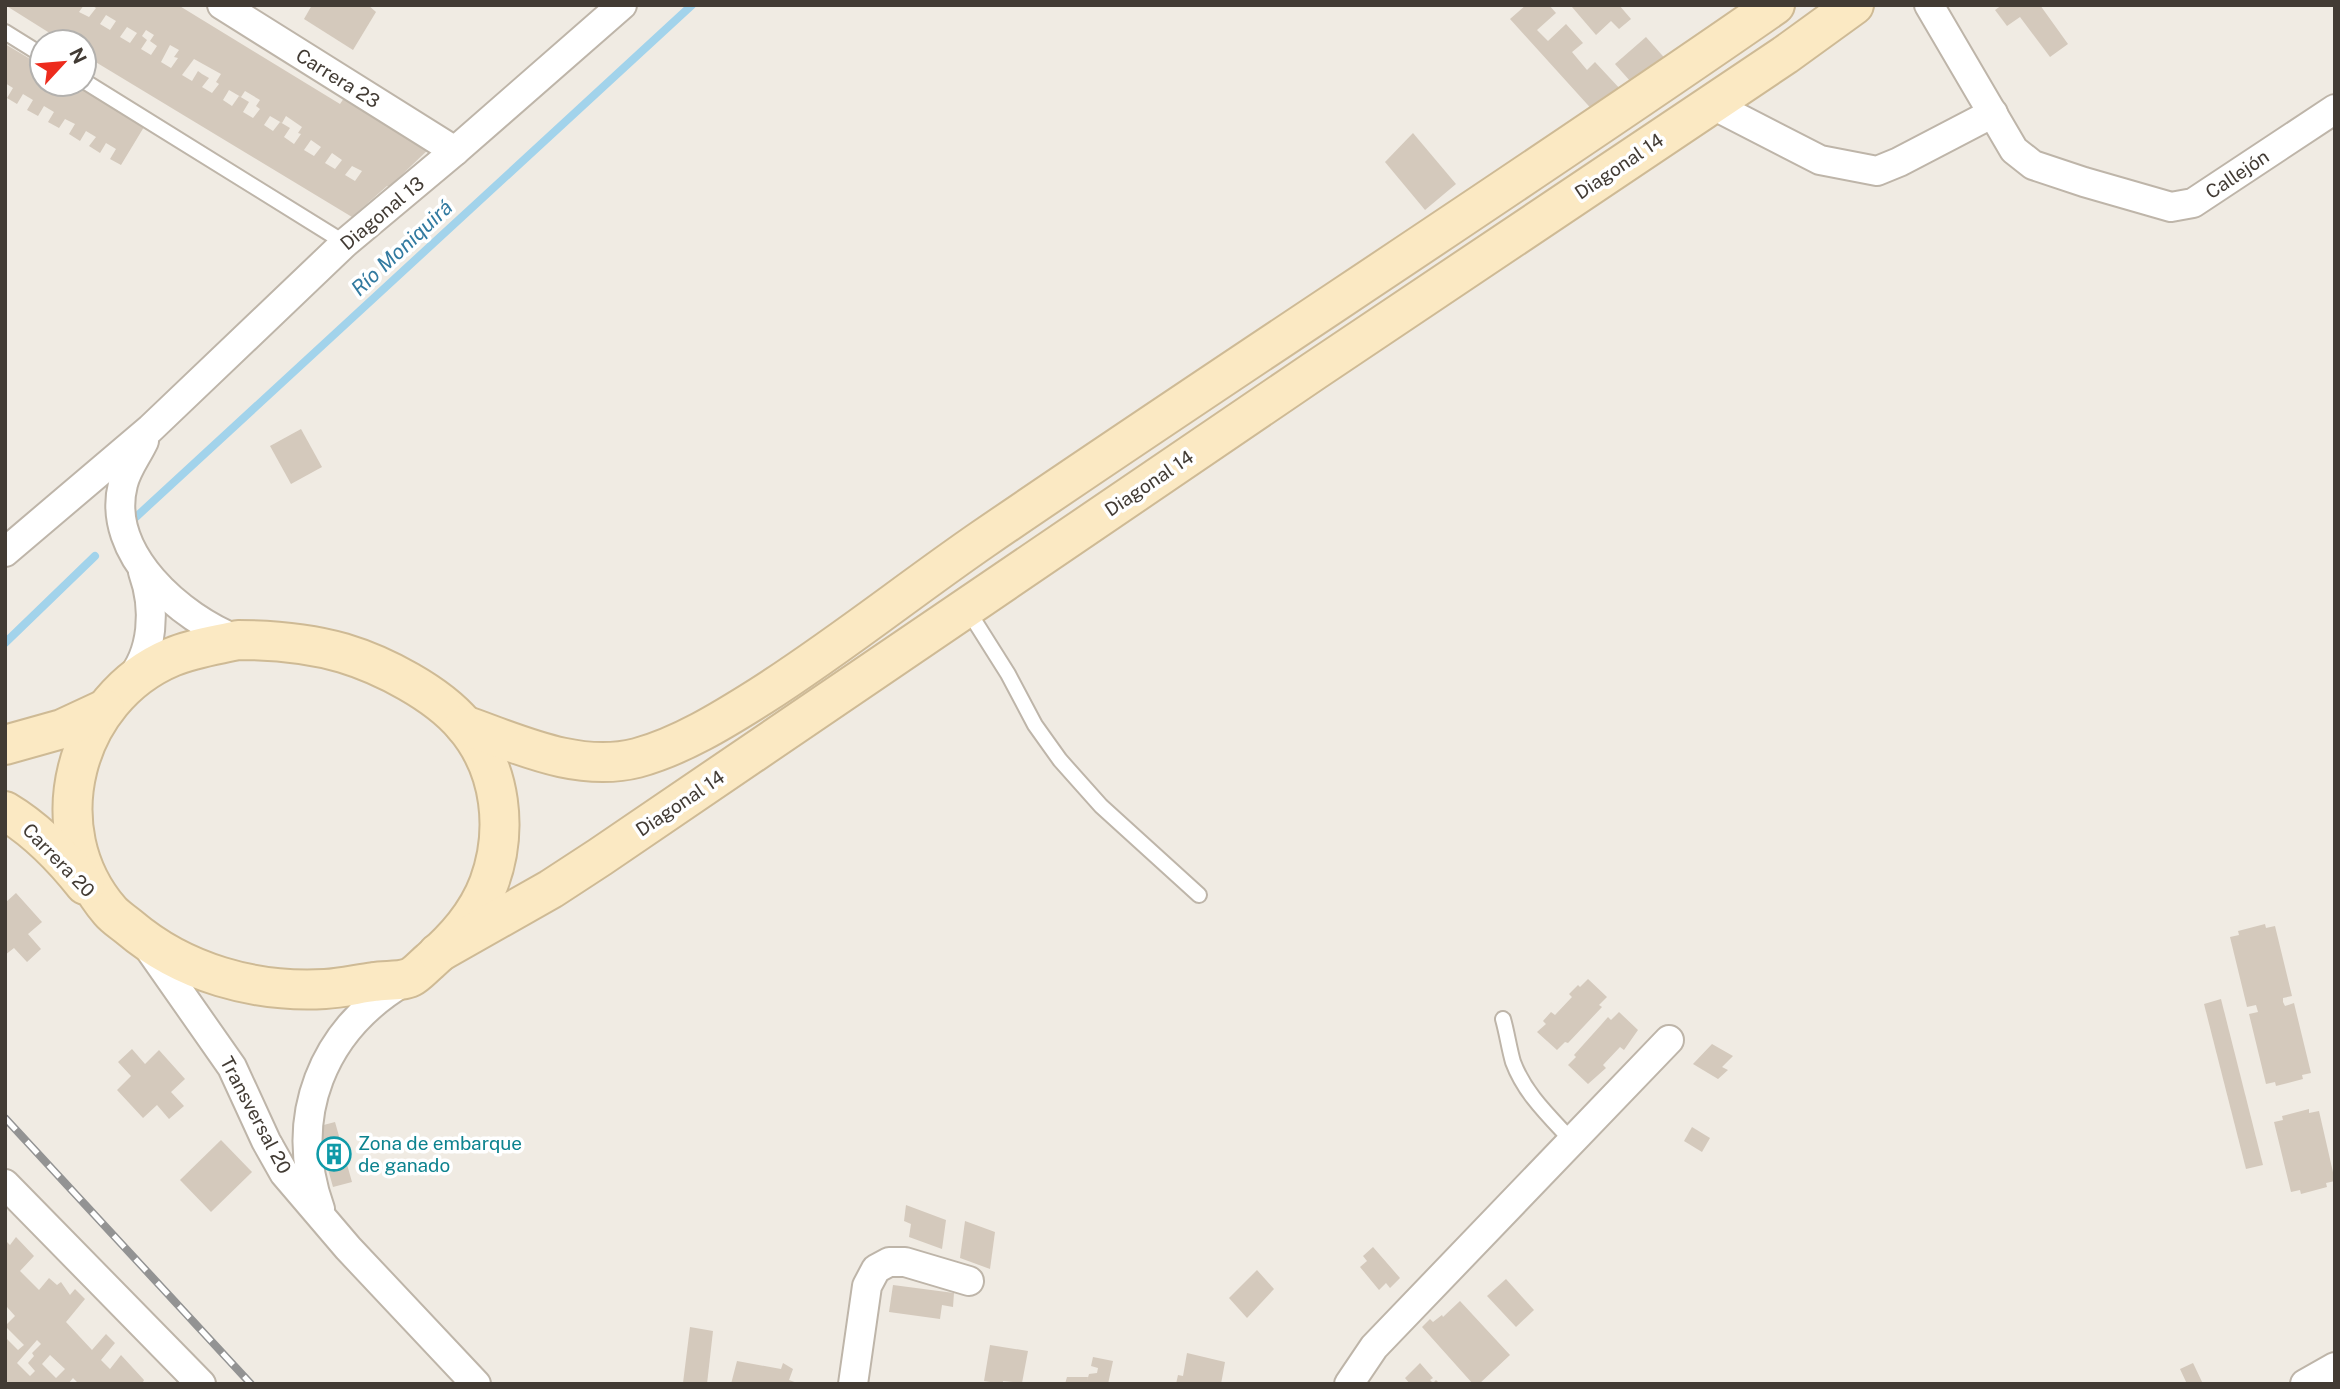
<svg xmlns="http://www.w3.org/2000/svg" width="2340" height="1389" font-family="'Public Sans',sans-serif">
  <rect width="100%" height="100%" fill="#f0ebe3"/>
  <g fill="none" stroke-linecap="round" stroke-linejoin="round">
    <!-- stream -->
    <g stroke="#a2d3eb" stroke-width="8">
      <polyline points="136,517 692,5"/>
      <polyline points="5,643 95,556"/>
    </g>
  </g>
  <!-- building -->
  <g fill="#d4c9bc" fill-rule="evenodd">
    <path d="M5 5H84L79 12 89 17 96 8 91 5H178L340 104 346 95 431 147 389 187 387 186 352 217 84 55V42H64ZM106 15 116 21 110 30 100 24ZM127 27 137 33 130 43 120 37ZM146 30 154 35 150 41 157 46 151 55 141 49 147 40 142 36ZM170 45 179 50 174 57 178 58 171 68 161 62ZM194 59 221 74 216 82 219 84 212 93 202 87 209 78 202 74 198 71 192 81 182 75ZM229 90 241 97 245 91 260 100 256 106 260 109 253 118 243 112 249 102 239 96 232 106 223 100ZM270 116 282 123 286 116 302 127 298 133 301 134 294 144 284 137 290 128 280 122 273 131 264 125ZM311 140 321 147 314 156 304 150ZM332 153 342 160 335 169 325 163ZM352 166 362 171 355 181 345 175Z"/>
    <polygon points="312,5 368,5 376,12 353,50 304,19"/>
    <polygon points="1526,5 1549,5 1556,13 1537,30 1548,41 1566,24 1583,43 1572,52 1587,70 1595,62 1622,91 1596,114 1510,19"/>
    <polygon points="1574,5 1619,5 1631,19 1619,29 1611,21 1596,35 1572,7"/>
    <polygon points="2002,5 2040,5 2068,44 2050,57 2020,17 2007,26 1995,10"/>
    <polygon points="1646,37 1669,63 1638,90 1615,64"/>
    <polygon points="5,44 42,66 42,84 73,84 144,127 121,165 110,159 116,149 106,143 100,153 89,146 96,137 86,131 80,141 69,134 75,124 65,119 59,128 48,122 54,112 44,106 38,116 27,110 33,100 23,94 17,104 7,98 13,88 5,83"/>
    <polygon points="1413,133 1456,184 1425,210 1385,162"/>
    <polygon points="301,429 322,467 291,484 270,446"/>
    <polygon points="16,893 42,922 28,934 41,949 27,962 14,948 5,955 5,903"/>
    <polygon points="2265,924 2266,928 2275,926 2292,996 2283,998 2283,1002 2285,1006 2294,1003 2311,1073 2302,1075 2303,1079 2276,1086 2275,1082 2266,1084 2249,1014 2258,1012 2256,1005 2247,1007 2230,937 2239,935 2238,931"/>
    <polygon points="1588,979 1607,997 1599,1005 1602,1007 1568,1043 1565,1042 1557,1050 1537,1032 1546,1024 1543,1021 1551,1012 1555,1015 1572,997 1569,994 1578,985 1580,987"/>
    <polygon points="2221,999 2263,1165 2246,1169 2204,1004"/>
    <polygon points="1619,1012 1638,1030 1624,1050 1620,1047 1603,1065 1606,1068 1588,1084 1568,1065 1576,1057 1574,1055 1601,1025 1608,1017 1611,1020"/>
    <polygon points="1712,1044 1733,1056 1722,1067 1728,1070 1718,1079 1693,1064"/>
    <polygon points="132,1049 145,1064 159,1050 185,1079 171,1092 184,1106 169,1119 157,1105 143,1118 117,1090 131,1076 118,1062"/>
    <polygon points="2309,1109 2309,1113 2319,1111 2335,1181 2326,1183 2327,1187 2301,1194 2300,1190 2291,1192 2274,1122 2283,1120 2282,1116"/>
    <polygon points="335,1122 352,1182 333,1187 316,1127"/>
    <polygon points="1692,1127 1710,1138 1702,1152 1684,1141"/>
    <polygon points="221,1140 252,1172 211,1212 180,1180"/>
    <polygon points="906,1205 946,1220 942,1249 909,1237 911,1224 904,1221"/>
    <polygon points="965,1221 995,1232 990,1269 960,1258"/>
    <path d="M16 1237 34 1256 20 1271 39 1290 49 1278 57 1285 61 1282 70 1295 75 1289 85 1299 66 1322 92 1350 106 1334 115 1343 101 1360 110 1369 121 1355 144 1380 143 1382 145 1384H79L73 1378 68 1384H5V1337L18 1350 24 1345 5 1326 15 1316 7 1307 5 1308V1240L10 1245ZM37 1340 41 1344 32 1353 34 1356 28 1363 35 1371 30 1376 17 1363ZM50 1355 65 1369 56 1378 42 1364Z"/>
    <polygon points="1373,1247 1400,1278 1390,1288 1386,1283 1379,1290 1360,1267 1367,1261 1363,1256"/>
    <polygon points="1257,1270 1274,1289 1247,1318 1229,1298"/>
    <polygon points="1506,1279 1534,1310 1516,1327 1487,1296"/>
    <polygon points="893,1285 954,1293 953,1307 942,1305 940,1319 889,1312"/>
    <polygon points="1460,1301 1510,1355 1479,1384 1473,1384 1422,1327 1430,1319 1433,1322 1442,1315 1443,1317"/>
    <polygon points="690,1327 713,1331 707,1384 683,1383"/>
    <polygon points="990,1345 1028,1351 1022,1383 1003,1381 1003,1384 984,1381"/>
    <polygon points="1187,1353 1225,1362 1221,1384 1176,1384 1178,1375 1183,1376"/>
    <polygon points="1093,1357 1113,1361 1108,1384 1065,1384 1067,1377 1088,1377 1087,1381 1089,1374 1097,1373 1098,1368 1091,1366"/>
    <polygon points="737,1361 781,1369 783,1363 793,1369 789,1380 800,1384 731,1384"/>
    <polygon points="1420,1363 1433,1378 1430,1380 1433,1383 1436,1380 1440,1384 1410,1384 1405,1378"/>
    <polygon points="2193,1363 2194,1365 2203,1384 2187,1384 2180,1369"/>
  </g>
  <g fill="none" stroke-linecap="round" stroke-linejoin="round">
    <defs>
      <g id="lane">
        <polyline points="5,32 42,55"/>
        <polyline points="84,81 345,243"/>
        <polyline points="967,609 1008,674 1035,725 1060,760 1101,806 1199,895"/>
        <path d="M1503 1019C1507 1033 1509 1048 1513 1062 1525 1094 1549 1116 1572 1141"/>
      </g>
      <g id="street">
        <polyline points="222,5 455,151"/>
        <polyline points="1929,5 2014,150 2033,165 2084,182 2171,207 2193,203 2335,109"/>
        <polyline points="1711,104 1820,160 1877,171 1899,162 1993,113"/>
        <path d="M144 441C137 456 127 468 123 484 105 554 181 618 238 640"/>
        <polyline points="5,552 150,429 345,243 455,151 622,5"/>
        <path d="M128 682C154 653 156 608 143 572"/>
        <polyline points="148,947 232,1067 266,1141 284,1173 348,1248 476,1384"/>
        <polyline points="5,1184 201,1384"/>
        <path d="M320 1209C287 1117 322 1030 405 981"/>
        <polyline points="853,1384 867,1286 876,1269 889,1262 905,1262 969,1281"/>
        <polyline points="1349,1384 1374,1347 1669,1040"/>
        <polyline points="2305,1384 2335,1367"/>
      </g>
      <g id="secondary">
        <path d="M238 640C274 640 308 643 343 653 383 665 437 693 464 725 502 769 508 831 489 883 477 915 455 939 430 961 424 966 417 974 411 977 401 982 385 980 374 982 358 984 342 988 325 989 255 993 183 973 129 927 123 922 115 917 110 911 39 829 74 698 172 657 193 648 216 645 238 640Z"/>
        <path d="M464 725C518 744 578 773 637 758 681 746 723 720 761 696 838 647 909 590 983 539 1246 359 1513 187 1775 5"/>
        <polyline points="5,745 62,729 105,709"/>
        <path d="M5 811C37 830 62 856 85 885"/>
        <polyline points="438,953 551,889 600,857 1314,371 1785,55 1854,5"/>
      </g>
    </defs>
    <!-- lane casing -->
    <use href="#lane" stroke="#beb5a9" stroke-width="18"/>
    <!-- street casing -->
    <use href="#street" stroke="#beb5a9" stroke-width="32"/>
    <!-- secondary casing -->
    <use href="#secondary" stroke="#ceba95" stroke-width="42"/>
    <!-- lane -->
    <use href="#lane" stroke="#fff" stroke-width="14"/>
    <!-- street -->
    <use href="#street" stroke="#fff" stroke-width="28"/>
    <!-- secondary -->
    <use href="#secondary" stroke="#fbe9c3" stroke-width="38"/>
    <defs>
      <polyline id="rail" points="5,1118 251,1384"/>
    </defs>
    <!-- rail casing -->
    <use href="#rail" stroke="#939393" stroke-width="8"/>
    <!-- rail -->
    <use href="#rail" stroke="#fff" stroke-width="5" stroke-dasharray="16" stroke-linecap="butt"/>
  </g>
  <!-- icons -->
  <defs>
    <symbol id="building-ring" viewBox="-11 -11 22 22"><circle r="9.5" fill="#fff" stroke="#0f9aa8" stroke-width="1.5"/><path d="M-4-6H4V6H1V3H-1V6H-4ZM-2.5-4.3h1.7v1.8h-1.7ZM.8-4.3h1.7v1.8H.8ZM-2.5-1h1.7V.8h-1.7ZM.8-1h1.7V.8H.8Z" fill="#0f9aa8"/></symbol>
  </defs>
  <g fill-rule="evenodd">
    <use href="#building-ring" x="315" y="1135" width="38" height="38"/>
  </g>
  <g text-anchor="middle" stroke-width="7" stroke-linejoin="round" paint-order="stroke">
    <!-- street labels -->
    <g font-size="19" fill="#423b34" stroke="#fff">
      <text transform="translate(338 78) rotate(32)" y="7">Carrera 23</text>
      <text transform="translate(1619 166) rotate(-34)" y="7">Diagonal 14</text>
      <text transform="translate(2237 174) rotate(-34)" y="7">Callejón</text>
      <text transform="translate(382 213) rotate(-40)" y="7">Diagonal 13</text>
      <text transform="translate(1149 483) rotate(-34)" y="7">Diagonal 14</text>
      <text transform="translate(680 803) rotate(-34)" y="7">Diagonal 14</text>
      <text transform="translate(59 860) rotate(46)" y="7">Carrera 20</text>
      <text transform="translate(256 1115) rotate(62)" y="7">Transversal 20</text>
    </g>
    <!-- culture labels -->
    <g font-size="19" fill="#0d838f" stroke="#fff" text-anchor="start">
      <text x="358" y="1150">Zona de embarque<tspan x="358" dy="22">de ganado</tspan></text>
    </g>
    <!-- water labels -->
    <g font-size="21" font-style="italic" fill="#327aa0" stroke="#fff">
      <text transform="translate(402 248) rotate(-43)" y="7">Río Moniquirá</text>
    </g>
  </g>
  <!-- border -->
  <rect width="2340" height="1389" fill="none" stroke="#423b34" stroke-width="14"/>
  <!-- north arrow -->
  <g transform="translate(63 63) rotate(64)"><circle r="33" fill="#ffffff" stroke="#b3b1ae" stroke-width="2"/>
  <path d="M0-5L12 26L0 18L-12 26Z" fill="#ed2b1d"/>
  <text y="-10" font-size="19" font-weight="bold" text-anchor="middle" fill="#423b34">N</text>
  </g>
</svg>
